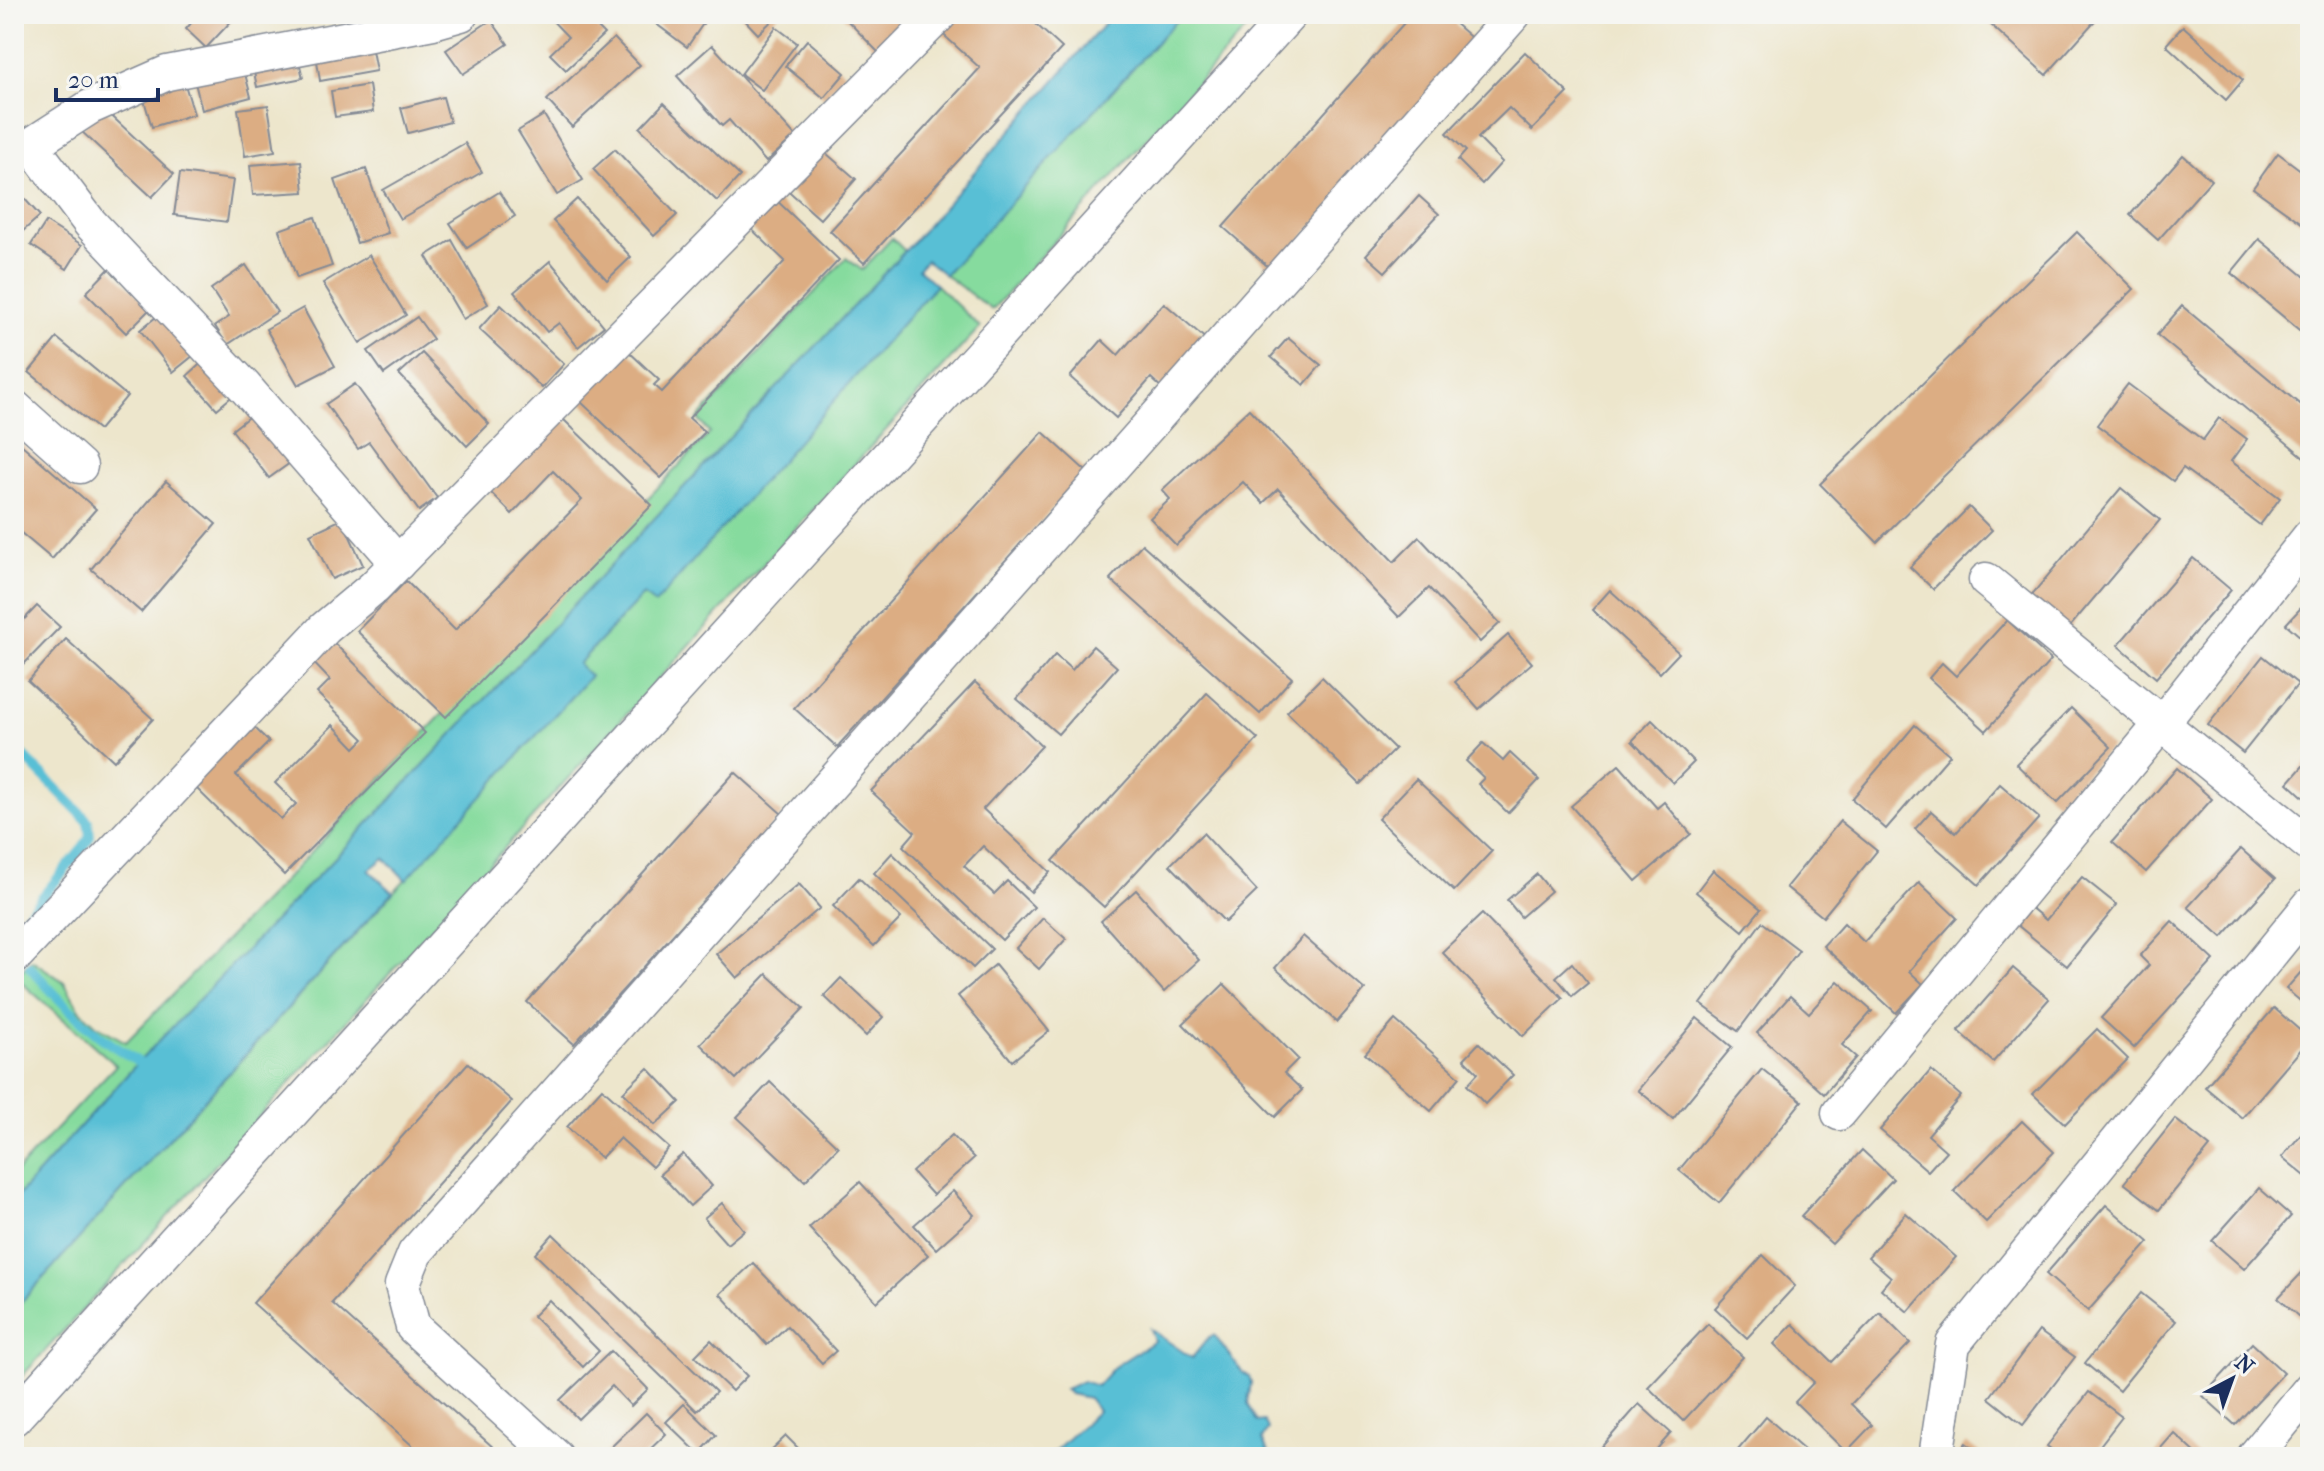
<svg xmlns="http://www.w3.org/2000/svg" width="2324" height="1471" font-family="'IM FELL French Canon',serif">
  <rect width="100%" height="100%" fill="#f6f6f2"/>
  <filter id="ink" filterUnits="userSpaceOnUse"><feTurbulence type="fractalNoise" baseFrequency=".0125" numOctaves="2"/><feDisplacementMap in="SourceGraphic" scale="16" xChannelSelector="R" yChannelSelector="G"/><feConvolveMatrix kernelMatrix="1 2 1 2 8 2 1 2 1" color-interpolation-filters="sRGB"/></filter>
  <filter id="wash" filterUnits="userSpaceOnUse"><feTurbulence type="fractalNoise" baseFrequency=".006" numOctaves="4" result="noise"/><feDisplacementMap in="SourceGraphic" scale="32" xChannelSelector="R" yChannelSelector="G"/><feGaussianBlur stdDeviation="1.8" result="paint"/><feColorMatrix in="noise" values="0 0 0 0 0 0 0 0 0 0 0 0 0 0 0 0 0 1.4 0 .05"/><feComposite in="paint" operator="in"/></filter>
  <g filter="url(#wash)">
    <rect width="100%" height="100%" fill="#ede6cc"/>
    <!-- green -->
    <g fill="#86db9e" stroke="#50857e" stroke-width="2">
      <polygon points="1182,14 1260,14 992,310 945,275"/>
      <polygon points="892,238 905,251 403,787 134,1067 14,1200 14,1174 116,1065 15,977 32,960 64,982 80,1010 96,1025 126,1042 274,891 710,433 698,419 846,258 862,270"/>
      <polygon points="936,285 980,327 14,1385 14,1310 590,676 578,664 643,595 655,603"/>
    </g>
    <!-- water -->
    <g fill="#58bfd5" stroke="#3a779a" stroke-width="2">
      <polygon points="1113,14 1182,14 945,275 926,260 918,269 936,285 655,604 643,595 578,664 590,676 406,880 384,858 369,870 393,892 14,1310 14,1200 134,1067 403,787 905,251"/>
      <polygon points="1150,1329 1192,1358 1209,1337 1214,1335 1243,1373 1249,1376 1251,1382 1248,1403 1257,1422 1264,1421 1268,1429 1262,1439 1270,1457 1048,1457 1098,1411 1088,1398 1070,1394 1065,1389 1083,1381 1097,1386 1114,1367 1154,1341"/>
    </g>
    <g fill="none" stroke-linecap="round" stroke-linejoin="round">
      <!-- stream -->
      <g stroke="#58bfd5" stroke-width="10">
        <polyline points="14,746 88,821 90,836 84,847 14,931"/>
        <path d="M30 967C51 991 72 1014 97 1034 113 1047 132 1056 148 1070"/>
      </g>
    </g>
    <g id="blocks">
      <!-- building -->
      <g fill="#dcad83">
        <polygon points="199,14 238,14 206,48 186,29"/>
        <polygon points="546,14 584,14 604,34 566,70 550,54 568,37"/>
        <polygon points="649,14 702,14 707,18 687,47 647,17"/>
        <polygon points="739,14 779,14 758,34"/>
        <polygon points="841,14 897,14 907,24 878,52"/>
        <polygon points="948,14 1025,14 1062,48 864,263 830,231 980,68 935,27"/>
        <polygon points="1412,14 1444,14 1476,42 1273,271 1223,227"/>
        <polygon points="1979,14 2101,14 2046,75"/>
        <polygon points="491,20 508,44 463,74 446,50"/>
        <polygon points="2183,26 2243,80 2226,100 2166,45"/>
        <polygon points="776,27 797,43 762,90 741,74"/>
        <polygon points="614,38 640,65 572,127 547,100"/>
        <polygon points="807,40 845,73 824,98 785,66"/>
        <polygon points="371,45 376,71 320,81 316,54"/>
        <polygon points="712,45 795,136 766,162 729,120 722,126 677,76"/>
        <polygon points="1525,52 1568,93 1532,130 1509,108 1478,138 1502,162 1482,184 1458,160 1466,151 1447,133"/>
        <polygon points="298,57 303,78 257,87 253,67"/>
        <polygon points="243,66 251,97 202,110 194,79"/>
        <polygon points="183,78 194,114 152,127 141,90"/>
        <polygon points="369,85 373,112 335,117 331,91"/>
        <polygon points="443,97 450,122 408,133 401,108"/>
        <polygon points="664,103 740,176 717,201 640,128"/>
        <polygon points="268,105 275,151 245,156 238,109"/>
        <polygon points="102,107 174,174 152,197 80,130"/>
        <polygon points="544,115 583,180 557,195 518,131"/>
        <polygon points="465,143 482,172 400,219 383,190"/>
        <polygon points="819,147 856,179 820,219 783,186"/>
        <polygon points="615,149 677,215 654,236 593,169"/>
        <polygon points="2278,153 2310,177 2310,229 2253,188"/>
        <polygon points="2183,155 2211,180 2158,240 2130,215"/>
        <polygon points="301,161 304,192 253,195 250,165"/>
        <polygon points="366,169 388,233 357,243 335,180"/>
        <polygon points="180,173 233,180 227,222 174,215"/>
        <polygon points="14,187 40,216 14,239"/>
        <polygon points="499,192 515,216 467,248 450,223"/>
        <polygon points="770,194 839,260 689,418 705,432 661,478 579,400 627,350 659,380 654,385 662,392 785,261 744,222"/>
        <polygon points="1419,196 1439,214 1385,272 1366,255"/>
        <polygon points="577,199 631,257 607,280 553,221"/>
        <polygon points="315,217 332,266 297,278 279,230"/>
        <polygon points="46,222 82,245 67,269 31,245"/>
        <polygon points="2077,232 2134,289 1877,542 1820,484"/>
        <polygon points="2259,239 2310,281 2310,339 2231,273"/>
        <polygon points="452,240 488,304 463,319 426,256"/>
        <polygon points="369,255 406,315 360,343 323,283"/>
        <polygon points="550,261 604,326 578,347 559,323 547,332 514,292"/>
        <polygon points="246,265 277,312 227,345 215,326 229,317 211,289"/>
        <polygon points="110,268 151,308 126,333 86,293"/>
        <polygon points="1164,303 1207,340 1163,389 1151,378 1116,418 1070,377 1102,340 1118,355"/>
        <polygon points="501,305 564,364 542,388 479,329"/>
        <polygon points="2182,306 2310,413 2310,462 2157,335"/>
        <polygon points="303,308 335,366 298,385 266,329"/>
        <polygon points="161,313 194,355 173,372 140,330"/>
        <polygon points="417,317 433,339 384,374 368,351"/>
        <polygon points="57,338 127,396 99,430 29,372"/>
        <polygon points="1288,338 1321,365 1304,385 1271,357"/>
        <polygon points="422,353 489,424 467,446 399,374"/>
        <polygon points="206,359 236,393 217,409 187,376"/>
        <polygon points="355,384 437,498 419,511 369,442 358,449 326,404"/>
        <polygon points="2128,384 2203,440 2219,418 2247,439 2231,461 2280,498 2260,525 2183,468 2173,481 2097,425"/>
        <polygon points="1249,409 1394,562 1419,537 1500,623 1480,642 1429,588 1399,617 1278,489 1263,503 1243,482 1176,545 1150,518 1170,499 1162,490"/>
        <polygon points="256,411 294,460 269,478 232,430"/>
        <polygon points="562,418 652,505 446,717 357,631 406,581 455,630 582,500 553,471 512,514 490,492"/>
        <polygon points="1043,432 1086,471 837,747 794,708"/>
        <polygon points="14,438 96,509 52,559 14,527"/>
        <polygon points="166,481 216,524 141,612 91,569"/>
        <polygon points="2121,488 2160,520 2062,636 2024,604"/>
        <polygon points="1969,507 1992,530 1933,589 1910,567"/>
        <polygon points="342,519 363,565 332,579 310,534"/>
        <polygon points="1142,544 1292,678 1260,714 1110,579"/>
        <polygon points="2193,558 2231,590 2156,678 2118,645"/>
        <polygon points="1610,590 1679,653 1660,673 1592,610"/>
        <polygon points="2310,598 2310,645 2286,624"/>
        <polygon points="37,606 60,627 22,666 14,659 14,630"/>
        <polygon points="2007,620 2051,660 1986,731 1929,678 1942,663 1956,676"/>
        <polygon points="326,635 425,733 284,875 191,783 250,723 269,742 236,775 281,819 296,804 275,783 333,725 355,748 364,739 317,693 330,680 306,655"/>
        <polygon points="1508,635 1532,663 1479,709 1455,682"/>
        <polygon points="66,639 153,719 114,761 28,681"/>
        <polygon points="1093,646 1117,667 1058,734 1017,699 1055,655 1072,670"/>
        <polygon points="2263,656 2298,684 2243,753 2208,725"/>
        <polygon points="1322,677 1395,749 1360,784 1287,712"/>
        <polygon points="975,682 1042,746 983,809 1050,872 1031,892 983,846 964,866 994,894 1007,881 1034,907 1002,940 903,846 915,832 871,791"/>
        <polygon points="1207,693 1258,739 1104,907 1053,861"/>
        <polygon points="2071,708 2111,747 2057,803 2016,764"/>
        <polygon points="1652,720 1694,762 1673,783 1632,741"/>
        <polygon points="1915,725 1950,755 1886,829 1852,799"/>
        <polygon points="1483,743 1503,761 1510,753 1539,780 1508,813 1478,784 1484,778 1466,761"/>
        <polygon points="2310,758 2310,803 2288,783"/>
        <polygon points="1619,765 1657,808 1664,802 1691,834 1636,881 1571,806"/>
        <polygon points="2177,768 2212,799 2146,872 2112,842"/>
        <polygon points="735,772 782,814 574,1044 527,1002"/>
        <polygon points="1416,779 1492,851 1454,891 1378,819"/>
        <polygon points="2000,784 2039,818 1979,885 1915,829 1931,811 1956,833"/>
        <polygon points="1840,821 1877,851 1823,917 1786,887"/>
        <polygon points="1203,833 1257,891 1225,922 1170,865"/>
        <polygon points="2241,849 2275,879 2222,937 2188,907"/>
        <polygon points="892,853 992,949 973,968 874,873"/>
        <polygon points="1713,870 1761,909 1743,931 1696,892"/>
        <polygon points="1537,874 1551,891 1521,917 1507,900"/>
        <polygon points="2082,877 2117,905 2067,966 2016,924 2030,907 2046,920"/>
        <polygon points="859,878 901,918 874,946 833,906"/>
        <polygon points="1919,882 1957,918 1909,971 1923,984 1896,1013 1823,946 1844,923 1864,942"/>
        <polygon points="799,884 820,908 737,978 716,954"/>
        <polygon points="1136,890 1199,960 1164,992 1101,921"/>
        <polygon points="1482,914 1563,998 1523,1036 1442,952"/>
        <polygon points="1043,918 1066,939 1039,969 1016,948"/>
        <polygon points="2172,921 2214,960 2134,1048 2101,1018 2149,965 2140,956"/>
        <polygon points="1762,922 1799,950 1738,1031 1701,1004"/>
        <polygon points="1303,936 1365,990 1337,1022 1275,968"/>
        <polygon points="2310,962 2310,1009 2286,989"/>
        <polygon points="1572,963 1588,983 1572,996 1556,977"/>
        <polygon points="995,965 1049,1031 1012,1061 958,996"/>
        <polygon points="2013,968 2049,999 1993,1062 1958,1031"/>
        <polygon points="767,974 804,1008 736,1079 700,1044"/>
        <polygon points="841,978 883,1017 866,1036 824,996"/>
        <polygon points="1838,981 1872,1011 1842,1045 1856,1057 1824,1094 1757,1033 1790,996 1809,1013"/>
        <polygon points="1224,984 1298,1059 1284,1073 1302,1090 1275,1117 1183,1024"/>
        <polygon points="2274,1008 2310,1039 2242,1118 2205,1087"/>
        <polygon points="1697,1018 1732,1047 1673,1119 1638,1090"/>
        <polygon points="1395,1020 1460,1077 1431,1111 1365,1054"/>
        <polygon points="2097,1029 2128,1059 2065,1124 2033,1094"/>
        <polygon points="1479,1043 1513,1075 1485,1104 1467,1085 1478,1073 1464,1059"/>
        <polygon points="468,1063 512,1101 332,1303 504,1457 425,1457 253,1303"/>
        <polygon points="648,1068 680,1102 655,1125 623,1092"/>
        <polygon points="1762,1069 1802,1101 1719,1203 1679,1170"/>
        <polygon points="1931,1070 1961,1096 1928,1135 1946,1151 1928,1171 1880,1130"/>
        <polygon points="770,1082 838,1147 805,1181 737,1117"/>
        <polygon points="602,1088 669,1148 652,1167 620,1138 601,1158 567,1127"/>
        <polygon points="2175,1119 2210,1147 2159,1210 2124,1183"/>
        <polygon points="2022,1121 2054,1152 1986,1222 1954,1191"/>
        <polygon points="2310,1124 2310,1180 2282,1157"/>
        <polygon points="952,1135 974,1158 933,1195 912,1172"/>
        <polygon points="1862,1150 1893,1179 1832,1244 1801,1216"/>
        <polygon points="683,1154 712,1186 690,1206 660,1174"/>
        <polygon points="860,1182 928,1255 877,1302 809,1228"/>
        <polygon points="2259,1188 2291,1216 2244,1269 2212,1241"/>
        <polygon points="953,1191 974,1215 936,1249 914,1225"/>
        <polygon points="722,1203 744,1230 727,1244 704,1218"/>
        <polygon points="2106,1205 2149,1242 2088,1311 2046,1274"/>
        <polygon points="1906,1213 1956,1257 1908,1312 1881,1289 1891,1277 1868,1257"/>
        <polygon points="553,1234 716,1392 697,1411 535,1254"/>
        <polygon points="1763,1255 1795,1286 1747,1338 1715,1308"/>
        <polygon points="753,1263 836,1351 822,1363 787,1326 767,1345 720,1294"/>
        <polygon points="2310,1264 2310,1327 2278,1298"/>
        <polygon points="2141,1293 2176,1321 2119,1391 2085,1363"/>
        <polygon points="549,1300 599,1351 583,1367 533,1316"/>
        <polygon points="1880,1313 1910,1343 1851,1404 1872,1425 1846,1452 1795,1402 1814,1382 1774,1344 1793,1324 1832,1362"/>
        <polygon points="1708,1324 1743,1357 1683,1421 1648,1387"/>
        <polygon points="2039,1331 2075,1357 2023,1425 1989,1398"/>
        <polygon points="711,1340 747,1376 732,1391 695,1356"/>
        <polygon points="2252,1343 2284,1373 2235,1425 2203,1396"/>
        <polygon points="611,1351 648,1389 631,1406 612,1386 578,1419 560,1400"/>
        <polygon points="2089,1392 2122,1417 2091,1457 2061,1457 2047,1446"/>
        <polygon points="684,1404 716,1435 699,1454 666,1422"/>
        <polygon points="1639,1404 1671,1433 1650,1457 1604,1457 1598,1451"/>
        <polygon points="646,1413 666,1434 642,1457 610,1457 605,1453"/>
        <polygon points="1766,1417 1812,1457 1732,1457"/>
        <polygon points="2174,1433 2200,1457 2153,1457"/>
        <polygon points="786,1436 807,1457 764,1457"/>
        <polygon points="1966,1443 1985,1457 1955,1457"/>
      </g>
    </g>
  </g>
  <g filter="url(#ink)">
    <use href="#blocks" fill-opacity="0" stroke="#848a95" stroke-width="2"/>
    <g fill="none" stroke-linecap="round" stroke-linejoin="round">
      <defs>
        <g id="minor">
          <polyline points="14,407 80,466"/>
          <polyline points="398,563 244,386 90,223 31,145 90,107 167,73 433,22 461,14"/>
          <polyline points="1986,580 2310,845"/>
          <polyline points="14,957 325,628 374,587 940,14"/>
          <polyline points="1839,1113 2162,723 2310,536"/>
          <polyline points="14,1418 1290,14"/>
          <polyline points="556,1457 413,1327 402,1285 415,1253 1514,14"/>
          <polyline points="1936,1457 1953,1344 2310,905"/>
          <polyline points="2254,1457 2310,1389"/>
        </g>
      </defs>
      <!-- minor casing -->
      <use href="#minor" stroke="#848a95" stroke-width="37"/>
      <!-- minor -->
      <use href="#minor" stroke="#fff" stroke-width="34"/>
    </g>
  </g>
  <!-- margin -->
  <rect width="2324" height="1471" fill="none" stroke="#f6f6f2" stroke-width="48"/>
  <!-- north arrow -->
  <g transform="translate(2232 1379) rotate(41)" stroke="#f6f6f2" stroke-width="6" paint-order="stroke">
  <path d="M0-6L14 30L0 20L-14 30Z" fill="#1b2f5e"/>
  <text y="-12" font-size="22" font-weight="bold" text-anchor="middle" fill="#1b2f5e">N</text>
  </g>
  <!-- scale -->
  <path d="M56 88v12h102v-12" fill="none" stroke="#1b2f5e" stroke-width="4"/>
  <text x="68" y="88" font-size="24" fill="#1b2f5e" stroke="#f6f6f2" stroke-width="6" paint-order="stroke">20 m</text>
</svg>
